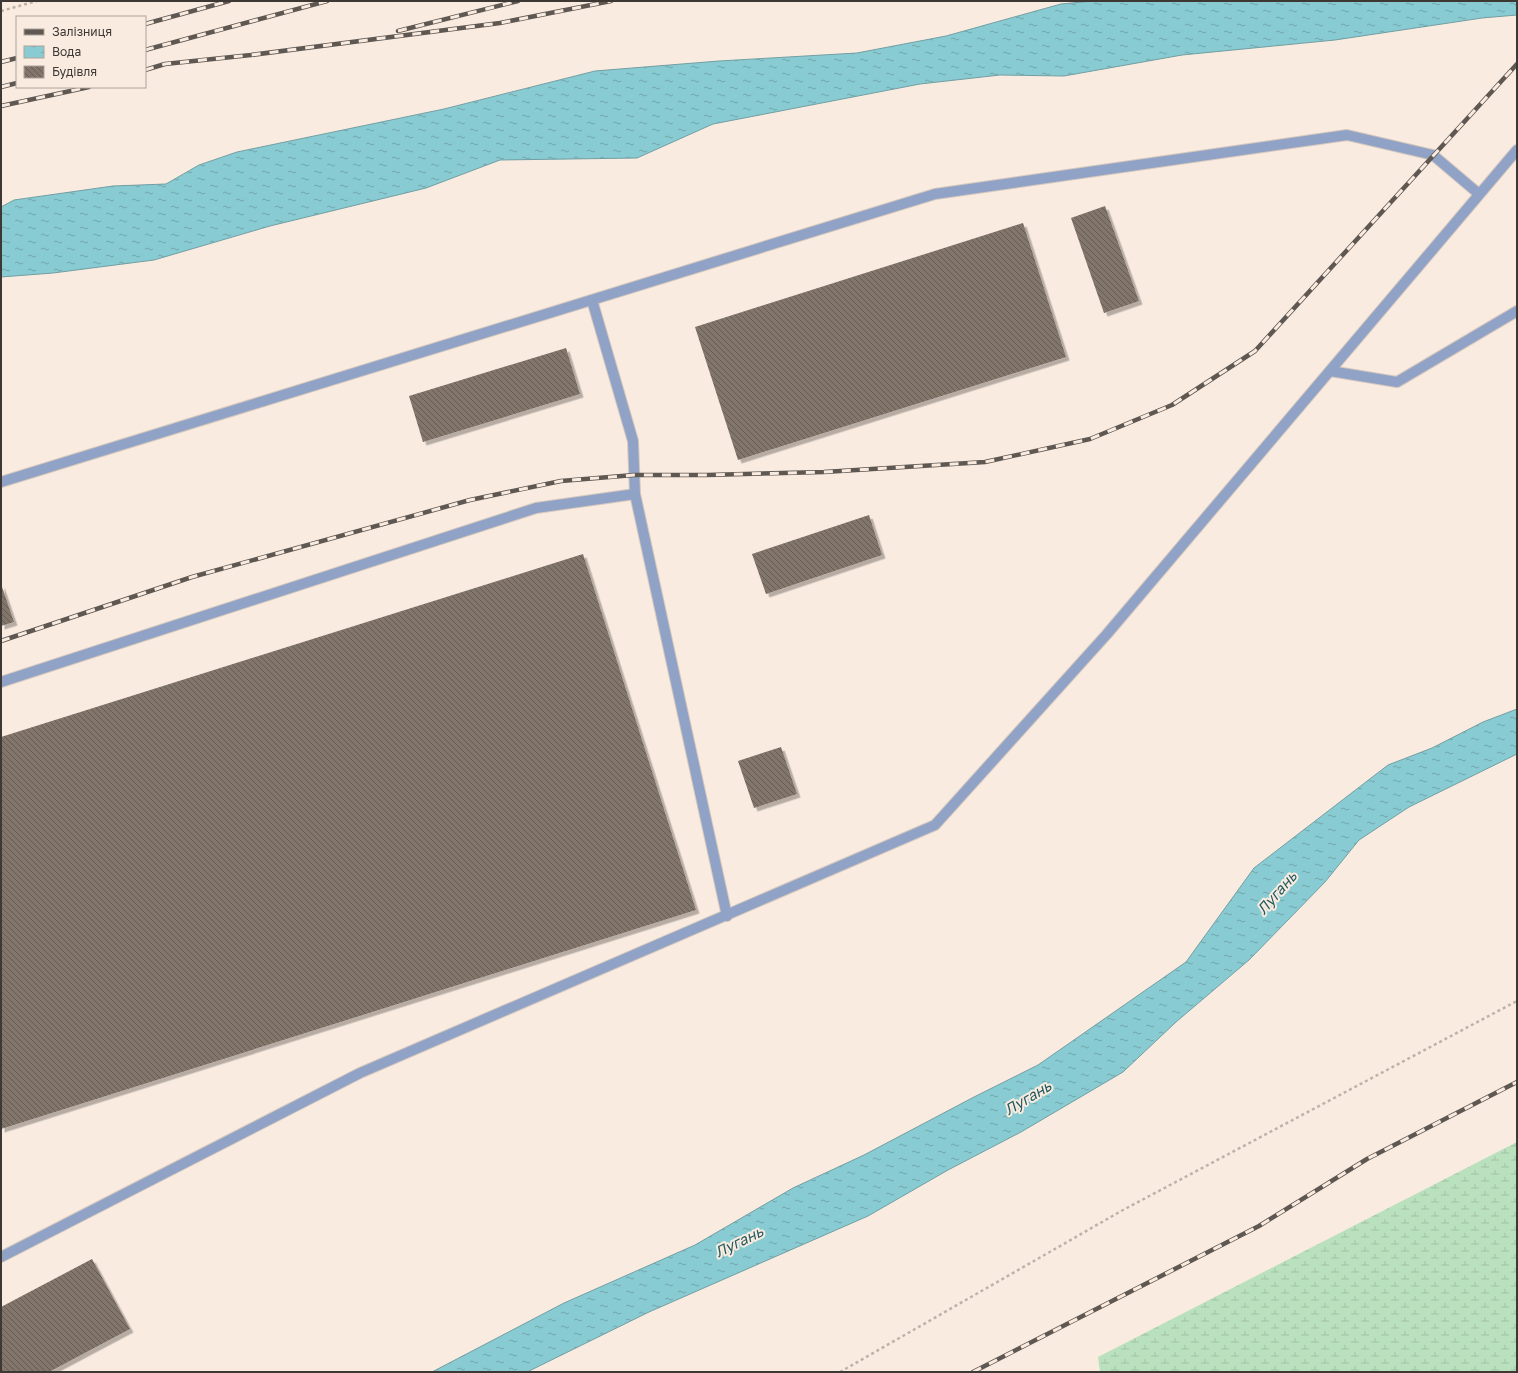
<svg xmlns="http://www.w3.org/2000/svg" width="1518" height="1373" font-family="'Golos Text',sans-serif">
  <defs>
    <pattern id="wetland-marsh" width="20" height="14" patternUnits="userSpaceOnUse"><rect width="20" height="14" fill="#bae1be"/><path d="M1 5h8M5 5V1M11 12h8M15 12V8" fill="none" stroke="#a1c2a4"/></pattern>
    <pattern id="water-ripples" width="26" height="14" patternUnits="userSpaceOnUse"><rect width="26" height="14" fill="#88cbd2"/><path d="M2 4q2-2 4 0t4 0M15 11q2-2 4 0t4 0" fill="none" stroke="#71a6ab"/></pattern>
    <pattern id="building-back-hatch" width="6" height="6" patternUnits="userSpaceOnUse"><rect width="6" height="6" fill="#82756b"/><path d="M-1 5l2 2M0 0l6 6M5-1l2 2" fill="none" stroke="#665c54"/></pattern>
    <filter id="shadow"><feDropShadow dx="3.5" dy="3.5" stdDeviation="0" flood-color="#0004"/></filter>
  </defs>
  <rect width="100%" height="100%" fill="#f9ebdf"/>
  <!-- wetland -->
  <polygon fill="url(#wetland-marsh)" points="1517,1142 1517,1372 1100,1372 1098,1357"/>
  <!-- water -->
  <g fill="url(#water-ripples)" stroke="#729fa3">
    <polygon points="1093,1 1517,1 1517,15 1482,18 1335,40 1182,55 1064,76 1000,75 920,84 713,124 637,158 500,160 426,188 270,226 154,260 53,273 1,277 1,207 14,200 113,186 166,184 199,165 237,152 444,109 595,71 719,61 857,53 946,36 1061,4"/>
    <polygon points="1517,709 1517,754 1409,807 1359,840 1325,882 1249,960 1176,1022 1123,1072 1021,1132 948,1170 868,1216 649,1312 527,1372 432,1372 564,1303 695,1245 793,1188 864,1155 974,1097 1038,1065 1186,962 1254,868 1388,765 1432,748 1483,722"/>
  </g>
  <!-- building -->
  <g fill="url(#building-back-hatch)" filter="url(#shadow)">
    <polygon points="1105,206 1139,301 1104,313 1071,218"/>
    <polygon points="1023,223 1066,357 738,460 695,327"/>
    <polygon points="566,348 580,394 423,442 409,396"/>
    <polygon points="869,515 882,555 766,594 752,554"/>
    <polygon points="583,554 696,910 1,1129 1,737"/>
    <polygon points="1,584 14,622 1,626"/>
    <polygon points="781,747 797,794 754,808 738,761"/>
    <polygon points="92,1259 130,1329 49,1372 1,1372 1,1307"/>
  </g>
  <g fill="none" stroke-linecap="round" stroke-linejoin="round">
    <defs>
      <g id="lane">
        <polyline points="592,300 633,441 635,494 727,916"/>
        <polyline points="1330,371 1397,382 1517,311"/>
        <polyline points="1,482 935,194 1347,135 1433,155 1479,194"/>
        <polyline points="1,682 536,508 635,494"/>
        <polyline points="1,1257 360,1073 935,825 1107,634 1517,150"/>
      </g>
    </defs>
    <!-- lane casing -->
    <use href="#lane" stroke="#d4c7bd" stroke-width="12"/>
    <!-- path -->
    <g stroke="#bdb2a9" stroke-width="2.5" stroke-dasharray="3 3" stroke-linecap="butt">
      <polyline points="1,11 37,1"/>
      <polyline points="840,1372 1123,1210 1517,1001"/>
    </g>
    <!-- lane -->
    <use href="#lane" stroke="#90a3c7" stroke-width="10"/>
    <defs>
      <g id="rail">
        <polyline points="145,24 229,1"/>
        <polyline points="398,31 518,1"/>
        <polyline points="145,50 327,1"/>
        <polyline points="1,62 17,58"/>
        <polyline points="145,70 165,64 251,55 500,23 611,1"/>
        <polyline points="1,87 17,83"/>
        <polyline points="1,106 89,87"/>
        <polyline points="1,641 192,577 470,500 561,481 634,475 707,475 824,472 985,462 1090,439 1172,405 1255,351 1517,64"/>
        <polyline points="973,1372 1259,1226 1367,1159 1517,1082"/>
      </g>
    </defs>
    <!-- rail casing -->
    <use href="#rail" stroke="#5f5752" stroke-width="4.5"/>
    <!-- rail -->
    <use href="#rail" stroke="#f9ebdf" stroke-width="3" stroke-dasharray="9" stroke-linecap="butt"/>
  </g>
  <g text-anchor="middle" stroke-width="4" stroke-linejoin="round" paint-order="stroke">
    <!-- water labels -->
    <g font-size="15" font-style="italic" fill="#235b61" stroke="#f9ebdf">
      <text transform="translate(1277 893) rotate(-49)" y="5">Лугань</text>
      <text transform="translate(1028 1098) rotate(-31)" y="5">Лугань</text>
      <text transform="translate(739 1242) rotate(-26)" y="5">Лугань</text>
    </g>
  </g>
  <!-- border -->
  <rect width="1518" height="1373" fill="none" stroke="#3e3834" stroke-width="4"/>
  <!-- legend -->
  <rect x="16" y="16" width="130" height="72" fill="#f9ebdf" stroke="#aea39b"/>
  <rect x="24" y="29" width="20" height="6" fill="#5f5752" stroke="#aea39b"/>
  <text x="52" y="36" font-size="12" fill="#3e3834">Залізниця</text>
  <rect x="24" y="46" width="20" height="12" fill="url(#water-ripples)" stroke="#aea39b"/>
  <text x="52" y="56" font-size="12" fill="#3e3834">Вода</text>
  <rect x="24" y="66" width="20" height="12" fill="url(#building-back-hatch)" stroke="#aea39b"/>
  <text x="52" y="76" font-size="12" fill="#3e3834">Будівля</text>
</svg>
